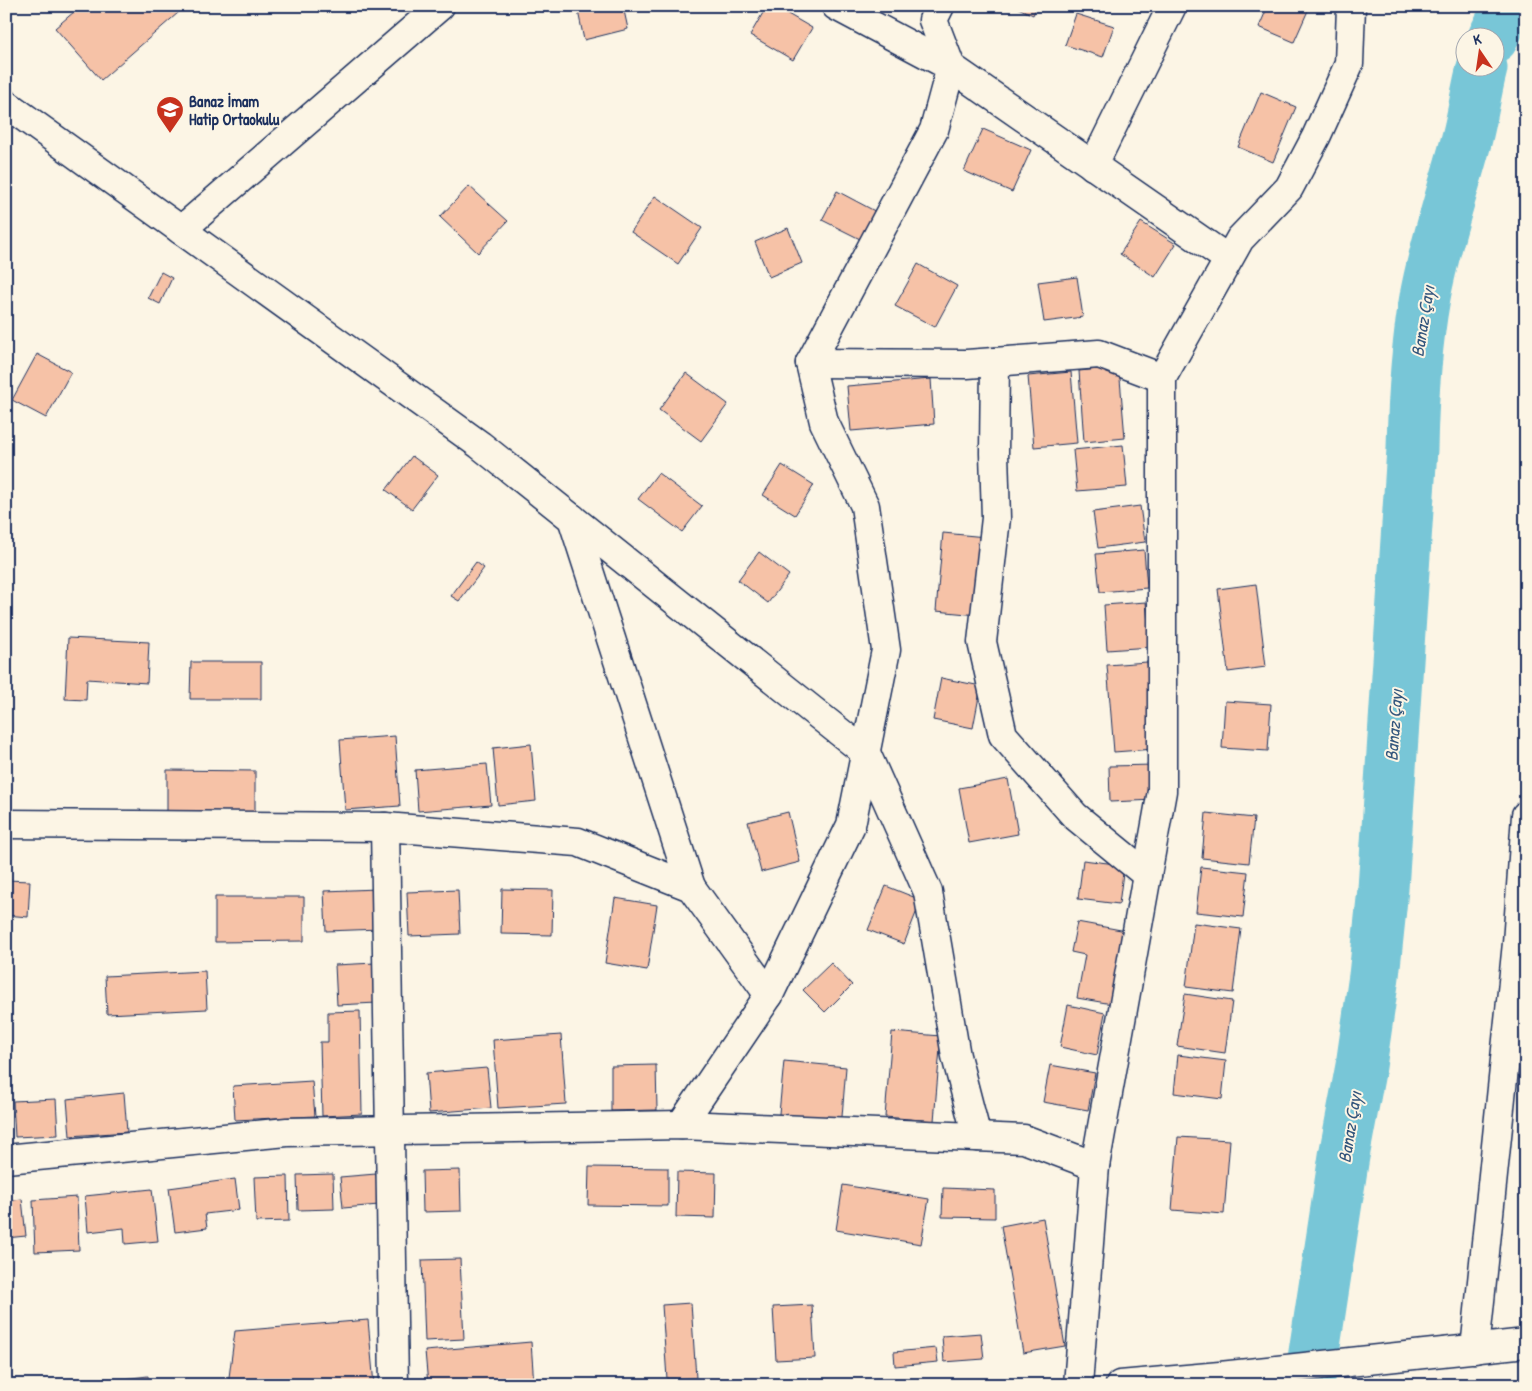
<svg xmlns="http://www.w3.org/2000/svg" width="1532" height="1391" font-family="'Patrick Hand',sans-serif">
  <rect width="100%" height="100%" fill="#fcf5e5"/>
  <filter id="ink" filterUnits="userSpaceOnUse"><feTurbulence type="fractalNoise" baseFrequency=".02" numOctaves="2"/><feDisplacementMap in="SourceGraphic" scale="10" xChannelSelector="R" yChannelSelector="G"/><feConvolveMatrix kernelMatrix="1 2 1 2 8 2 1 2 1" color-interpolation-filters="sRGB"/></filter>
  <g filter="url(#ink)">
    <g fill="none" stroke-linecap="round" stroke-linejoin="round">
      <!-- river -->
      <g stroke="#78c6d7" stroke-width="51">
        <polyline points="1493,38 1509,6"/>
        <path d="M1309 1385 1344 1156 1361 1066 1374 976 1383 889 1412 449C1413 398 1416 347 1425 297 1435 243 1453 191 1467 138 1473 115 1476 91 1482 68"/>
      </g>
    </g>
    <!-- building -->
    <g fill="#f6c2a7" stroke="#1b2f5e">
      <polygon points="81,6 186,6 101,80 55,28"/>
      <polygon points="577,6 623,6 628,29 584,40"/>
      <polygon points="767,6 774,6 812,28 793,60 750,35"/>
      <polygon points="1014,6 1037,6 1033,15"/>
      <polygon points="1268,6 1310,6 1294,42 1259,27"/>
      <polygon points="1076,14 1114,26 1103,57 1065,45"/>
      <polygon points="1261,92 1296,107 1273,162 1238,147"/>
      <polygon points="983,129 1031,150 1012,192 964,171"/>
      <polygon points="469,186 508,221 478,253 440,217"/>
      <polygon points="837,191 886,217 872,245 822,220"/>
      <polygon points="655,196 702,228 678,264 631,232"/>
      <polygon points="1141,222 1176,244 1155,277 1120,254"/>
      <polygon points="788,228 802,263 769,277 755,242"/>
      <polygon points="918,264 957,286 935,327 895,306"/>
      <polygon points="161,272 172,278 160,304 148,298"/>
      <polygon points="1077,277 1083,317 1044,322 1038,282"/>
      <polygon points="37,354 71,372 46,418 12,400"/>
      <polygon points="1119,367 1125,438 1084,442 1079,371"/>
      <polygon points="1071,372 1077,443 1034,447 1028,376"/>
      <polygon points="686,373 728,404 701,441 659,410"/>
      <polygon points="931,379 934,424 851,431 847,386"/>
      <polygon points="1123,445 1127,487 1077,491 1073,450"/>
      <polygon points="412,456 438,475 412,509 386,490"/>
      <polygon points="782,465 814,485 795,515 763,495"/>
      <polygon points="658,473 702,506 682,532 638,499"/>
      <polygon points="1140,506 1145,542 1098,548 1093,512"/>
      <polygon points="943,533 986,537 978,615 936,611"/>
      <polygon points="1144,550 1147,588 1100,592 1096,554"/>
      <polygon points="759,552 789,575 768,603 738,580"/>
      <polygon points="476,562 484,568 459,601 451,596"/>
      <polygon points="1256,584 1266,667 1228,672 1218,589"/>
      <polygon points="1146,602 1150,647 1107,650 1104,605"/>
      <polygon points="68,638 149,642 147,683 87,679 86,700 65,699"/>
      <polygon points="191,662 261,662 261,699 190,699"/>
      <polygon points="1147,662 1154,749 1114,752 1107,665"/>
      <polygon points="941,678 981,686 973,728 933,720"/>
      <polygon points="1225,701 1271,704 1268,751 1222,748"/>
      <polygon points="395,736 400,806 345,810 340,740"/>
      <polygon points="531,744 536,801 498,805 493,748"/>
      <polygon points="487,764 491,805 418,811 415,770"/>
      <polygon points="1154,765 1155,800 1110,802 1109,766"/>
      <polygon points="167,770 255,771 255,818 167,817"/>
      <polygon points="1008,779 1018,834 969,843 959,788"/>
      <polygon points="788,812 800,862 761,872 748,822"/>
      <polygon points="1206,813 1254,818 1249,863 1202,858"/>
      <polygon points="1083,860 1124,865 1119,904 1078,899"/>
      <polygon points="1201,867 1248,872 1243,917 1196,912"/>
      <polygon points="6,880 30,881 28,917 6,915"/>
      <polygon points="886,886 921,900 904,944 868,930"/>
      <polygon points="378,889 380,929 326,931 324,891"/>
      <polygon points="502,889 553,890 552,935 501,934"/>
      <polygon points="458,890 460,934 409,936 407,892"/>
      <polygon points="215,897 304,897 304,941 215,942"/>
      <polygon points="615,898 657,905 647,970 605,963"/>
      <polygon points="1077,922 1132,932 1118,1005 1077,998 1085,955 1071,952"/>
      <polygon points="1194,923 1241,929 1233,993 1186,987"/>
      <polygon points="375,963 377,1003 337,1005 335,965"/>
      <polygon points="831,963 852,985 825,1012 803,990"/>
      <polygon points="205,971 207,1009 107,1014 105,976"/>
      <polygon points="1185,994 1232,1001 1225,1053 1177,1046"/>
      <polygon points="1068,1005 1105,1013 1097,1055 1060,1047"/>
      <polygon points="360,1011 362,1114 322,1116 320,1042 328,1042 328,1012"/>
      <polygon points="892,1032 941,1036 934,1121 885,1117"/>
      <polygon points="561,1035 566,1104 498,1108 493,1040"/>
      <polygon points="1178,1055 1226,1061 1222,1099 1174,1093"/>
      <polygon points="784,1061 846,1067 841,1129 778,1124"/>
      <polygon points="656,1065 657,1110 611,1111 611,1066"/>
      <polygon points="1050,1065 1095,1073 1088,1110 1043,1102"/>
      <polygon points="487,1068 491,1108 429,1113 426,1073"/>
      <polygon points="312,1081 315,1116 235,1120 233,1086"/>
      <polygon points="124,1093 127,1132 70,1136 67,1099"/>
      <polygon points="56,1099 58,1135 15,1137 13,1101"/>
      <polygon points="1178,1137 1230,1140 1224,1214 1172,1210"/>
      <polygon points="589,1167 668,1168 668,1206 588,1205"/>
      <polygon points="460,1170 461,1211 423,1212 422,1171"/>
      <polygon points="677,1172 716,1173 715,1218 676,1217"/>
      <polygon points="333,1174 334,1209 298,1210 297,1175"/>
      <polygon points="376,1174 379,1205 343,1208 340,1177"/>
      <polygon points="288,1176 289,1221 256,1222 254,1177"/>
      <polygon points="235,1179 239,1210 205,1214 207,1228 175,1232 169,1188"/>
      <polygon points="843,1185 929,1199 921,1244 836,1230"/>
      <polygon points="943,1188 995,1190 995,1218 942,1217"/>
      <polygon points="152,1189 158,1241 125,1244 124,1228 88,1232 85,1196"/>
      <polygon points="77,1197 79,1250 35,1252 33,1200"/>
      <polygon points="22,1199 26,1236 6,1238 6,1201"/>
      <polygon points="1043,1218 1065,1346 1023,1353 1001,1226"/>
      <polygon points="460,1259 464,1339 425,1341 422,1260"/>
      <polygon points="691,1303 696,1378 667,1379 662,1305"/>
      <polygon points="812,1305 815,1358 776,1360 773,1307"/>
      <polygon points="368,1320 374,1385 228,1385 235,1331"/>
      <polygon points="981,1333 984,1359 944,1362 942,1336"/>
      <polygon points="531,1342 534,1385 428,1385 425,1351"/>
      <polygon points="936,1348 938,1362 895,1366 894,1352"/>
      <polygon points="148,1376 149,1385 74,1385"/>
    </g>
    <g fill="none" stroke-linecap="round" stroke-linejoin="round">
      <defs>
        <g id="street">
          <polyline points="940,6 933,20 951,67 1228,259"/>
          <polyline points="6,104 480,445 866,753 928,892 956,1056 977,1137"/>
          <polyline points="1093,166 1172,6"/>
          <polyline points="181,230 440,6"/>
          <polyline points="995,362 994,453 996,518 982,642 1003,735 1075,816 1147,875"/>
          <polyline points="810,363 967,364 1099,354 1162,378"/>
          <polyline points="572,518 691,887"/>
          <polyline points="6,824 385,827 578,842 691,887 769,995"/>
          <polyline points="385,827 394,1385"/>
          <polyline points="681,1125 769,995 851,825 886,650 865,506 824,422 810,363 934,130 951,67 836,6"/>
          <polyline points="6,1159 287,1132 681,1125 1024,1139 1095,1166"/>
          <polyline points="1475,1349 1517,943 1526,815"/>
          <polyline points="1078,1385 1095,1166 1162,791 1162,378 1240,239 1289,188 1316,137 1349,64 1351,6"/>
        </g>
        <polyline id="secondary" points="1120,1385 1220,1376 1526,1343"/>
      </defs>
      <!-- street casing -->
      <use href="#street" stroke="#1b2f5e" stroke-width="31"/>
      <!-- secondary casing -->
      <use href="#secondary" stroke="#1b2f5e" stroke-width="31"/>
      <!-- street -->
      <use href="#street" stroke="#fcf5e5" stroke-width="28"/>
      <!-- secondary -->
      <use href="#secondary" stroke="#fcf5e5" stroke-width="28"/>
    </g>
  </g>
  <!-- icons -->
  <defs>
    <symbol id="school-pin" viewBox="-11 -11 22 30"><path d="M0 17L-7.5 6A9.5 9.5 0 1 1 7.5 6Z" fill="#c8321e" stroke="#fcf5e5"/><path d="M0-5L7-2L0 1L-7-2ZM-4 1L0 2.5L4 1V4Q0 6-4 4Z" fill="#fff"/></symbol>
  </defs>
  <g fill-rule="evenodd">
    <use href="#school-pin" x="154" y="94" width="32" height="43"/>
  </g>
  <g text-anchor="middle" stroke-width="4" stroke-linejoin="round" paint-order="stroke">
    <!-- poi labels -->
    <g font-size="16" font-weight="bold" fill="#1b2f5e" stroke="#fcf5e5" text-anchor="start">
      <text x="189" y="107">Banaz İmam<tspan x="189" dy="18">Hatip Ortaokulu</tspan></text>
    </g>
    <!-- water labels -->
    <g font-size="18" font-style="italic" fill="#32557c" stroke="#fcf5e5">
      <text transform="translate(1423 321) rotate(-81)" y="6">Banaz Çayı</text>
      <text transform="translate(1394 725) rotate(-86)" y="6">Banaz Çayı</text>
      <text transform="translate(1350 1127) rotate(-81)" y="6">Banaz Çayı</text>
    </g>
  </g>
  <!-- margin -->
  <rect width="1532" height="1391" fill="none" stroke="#fcf5e5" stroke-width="25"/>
  <rect x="12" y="12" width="1507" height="1366" fill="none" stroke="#1b2f5e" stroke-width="2" filter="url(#ink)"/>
  <!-- north arrow -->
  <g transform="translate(1480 52) rotate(347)"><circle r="24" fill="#fcf5e5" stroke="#a2a6af"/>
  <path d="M0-4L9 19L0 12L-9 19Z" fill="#c8321e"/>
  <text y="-8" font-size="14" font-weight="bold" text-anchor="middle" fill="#1b2f5e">K</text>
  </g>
</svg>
